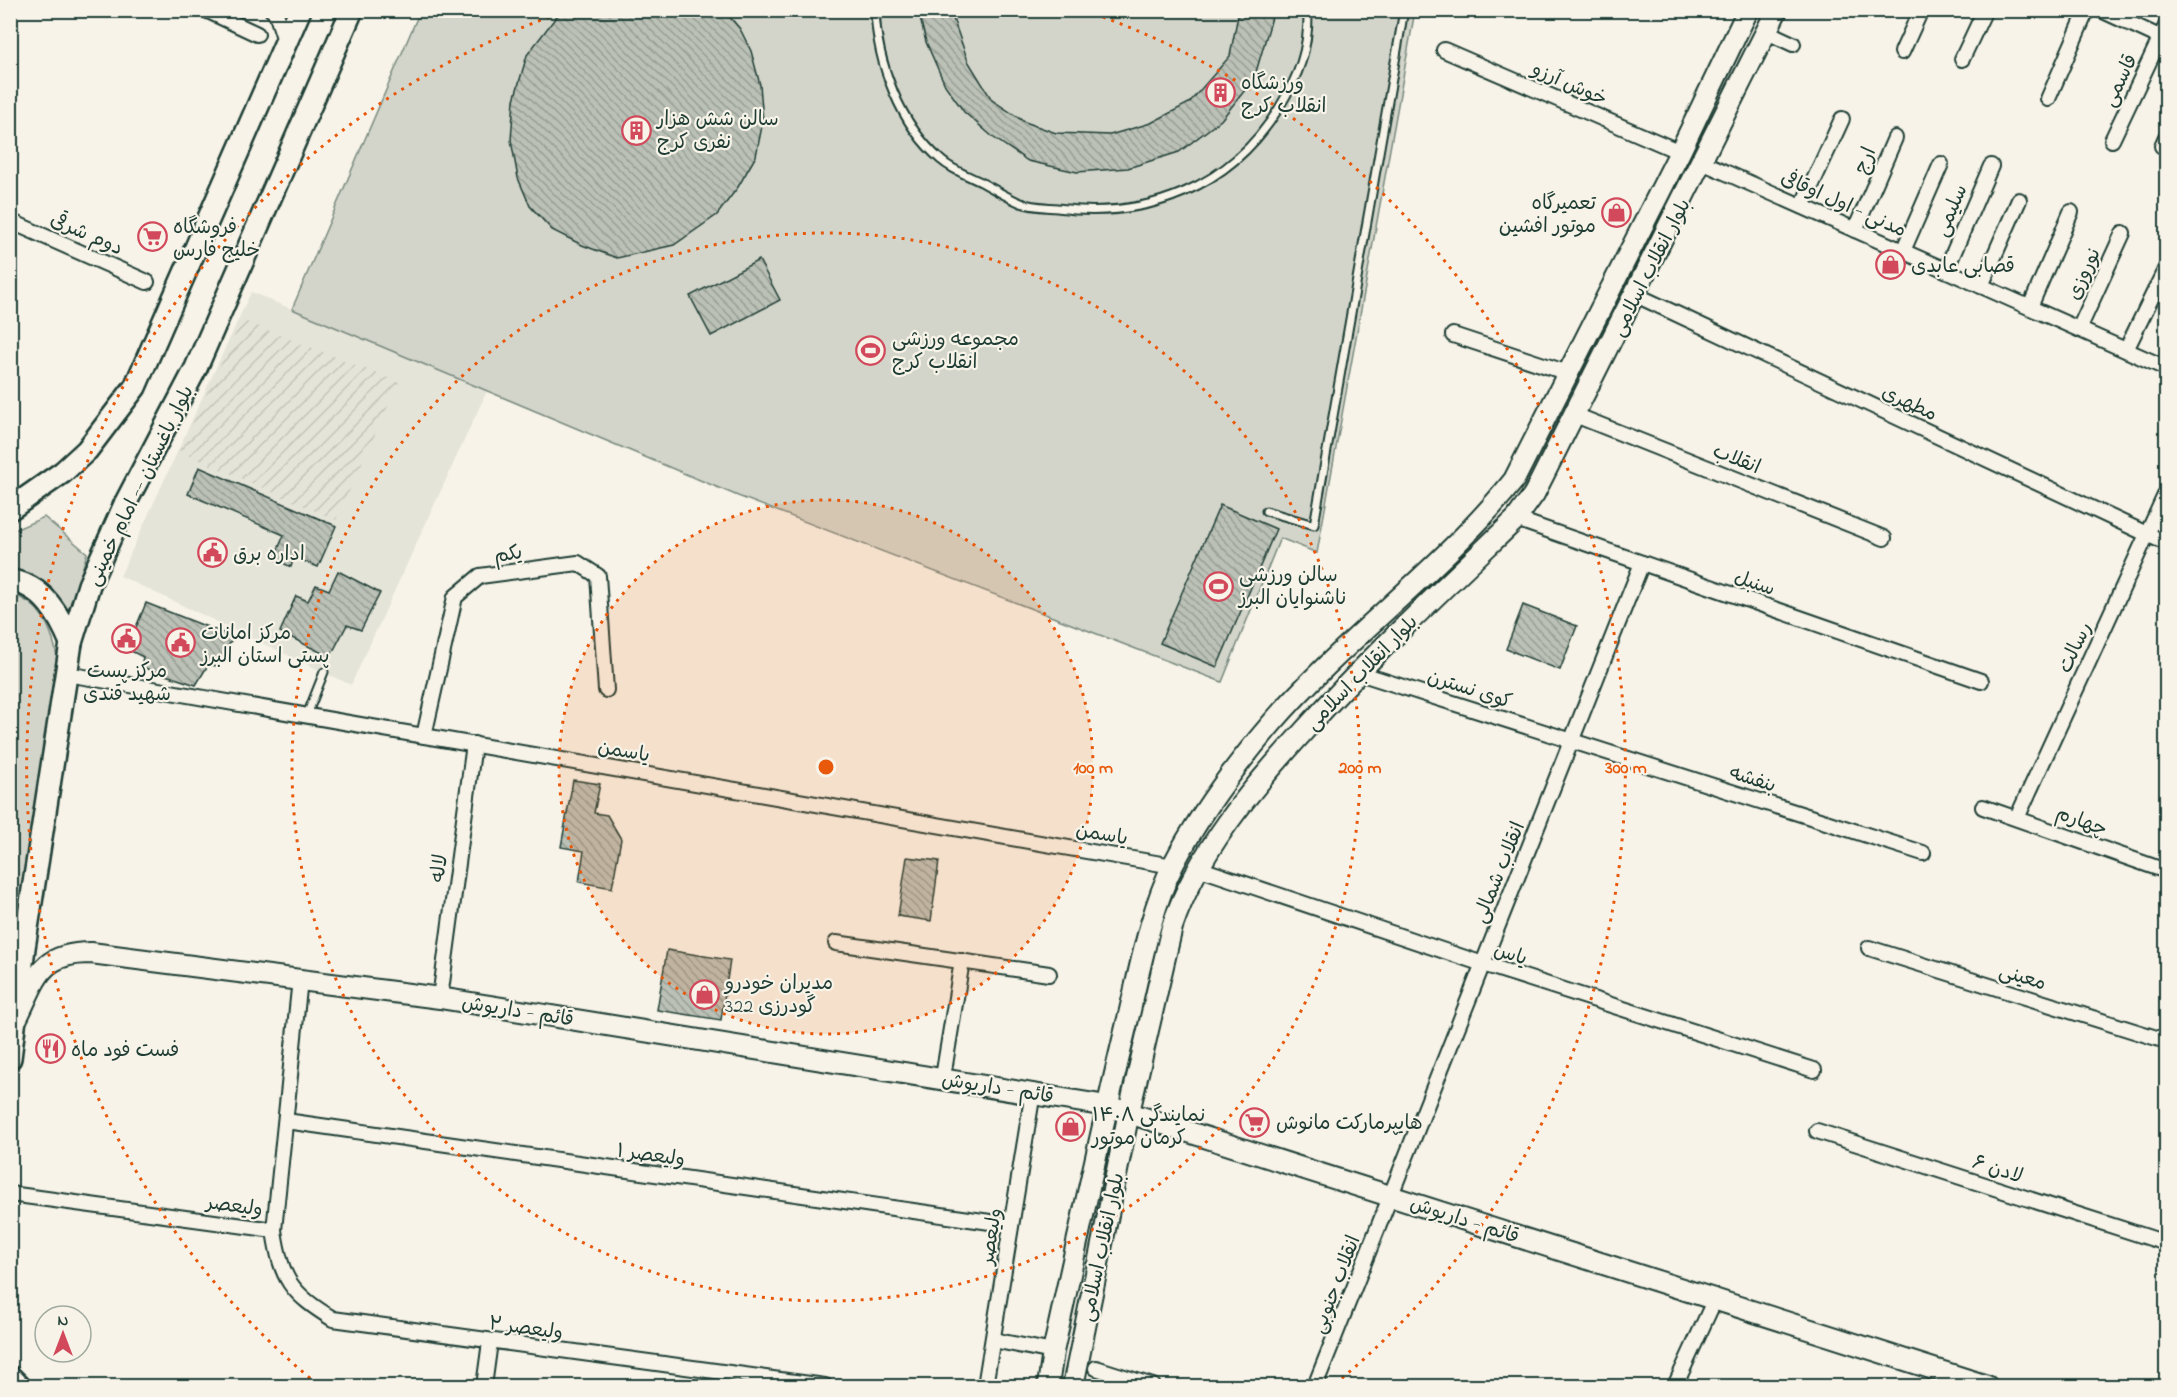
<svg xmlns="http://www.w3.org/2000/svg" width="2177" height="1397" font-family="'Indie Flower','Playpen Sans Arabic',sans-serif">
  <defs>
    <pattern id="industrial-furrows" width="10" height="10" patternUnits="userSpaceOnUse" patternTransform="scale(1.5)"><rect width="10" height="10" fill="#e5e4d9"/><path d="M-1 1l2-2M0 10L10 0M9 11l2-2" fill="none" stroke="#c4c4bb"/></pattern>
    <pattern id="building-back-hatch" width="6" height="6" patternUnits="userSpaceOnUse" patternTransform="scale(1.5)"><rect width="6" height="6" fill="#bbc1b6"/><path d="M-1 5l2 2M0 0l6 6M5-1l2 2" fill="none" stroke="#979e95"/></pattern>
  </defs>
  <rect width="100%" height="100%" fill="#f7f3e8"/>
  <filter id="ink" filterUnits="userSpaceOnUse"><feTurbulence type="fractalNoise" baseFrequency=".0167" numOctaves="2"/><feDisplacementMap in="SourceGraphic" scale="12" xChannelSelector="R" yChannelSelector="G"/><feConvolveMatrix kernelMatrix="1 2 1 2 8 2 1 2 1" color-interpolation-filters="sRGB"/></filter>
  <g filter="url(#ink)">
    <!-- built -->
    <polygon fill="#e5e4d9" points="251,292 487,391 351,685 120,576"/>
    <!-- industrial -->
    <polygon fill="url(#industrial-furrows)" points="242,320 399,382 336,520 179,451"/>
    <!-- green -->
    <g fill="#d3d5ca" stroke="#79897f" stroke-width="1.5">
      <polygon points="420,11 1415,11 1317,553 1280,538 1222,682 738,496 292,309"/>
      <path d="M44 517 87 553 70 613C56 590 37 577 11 572L10 532Z"/>
      <path d="M11 594C41 603 51 626 57 656L11 970Z"/>
    </g>
    <!-- building -->
    <g fill="url(#building-back-hatch)" stroke="#1f3d34" stroke-width="1.5">
      <polygon points="565,10 724,10 740,29 751,51 760,85 763,121 756,156 738,187 717,215 674,245 617,258 582,245 552,230 530,206 518,178 511,140 514,100 527,55 556,17"/>
      <polygon points="918,10 950,10 968,61 992,100 1025,122 1056,133 1110,135 1151,123 1189,103 1230,56 1239,10 1273,10 1273,14 1254,79 1221,120 1179,152 1128,168 1077,172 1028,161 994,138 964,112 945,85 926,42"/>
      <polygon points="759,260 780,300 711,336 690,296"/>
      <polygon points="199,467 336,526 318,567 294,557 291,567 274,559 284,535 188,494"/>
      <polygon points="1220,505 1276,529 1217,667 1160,643"/>
      <polygon points="338,571 380,593 361,630 347,625 330,657 280,632 296,596 308,601 316,585 329,590"/>
      <polygon points="146,603 233,637 218,666 208,665 196,685 141,667 143,657 127,649"/>
      <polygon points="1523,605 1577,626 1560,670 1506,649"/>
      <polygon points="573,780 600,784 594,813 607,815 621,839 612,888 579,882 584,851 561,847"/>
      <polygon points="907,857 939,861 931,921 898,916"/>
      <polygon points="667,950 730,960 721,1020 657,1010"/>
    </g>
    <g fill="none" stroke-linecap="round" stroke-linejoin="round">
      <defs>
        <g id="lane">
          <path d="M875 10C877 63 900 125 941 160 952 170 969 176 981 182 994 189 1008 198 1021 203 1032 207 1046 207 1057 208 1147 220 1231 187 1279 108 1299 75 1309 50 1308 10"/>
          <polyline points="1266,511 1314,525 1404,10"/>
          <polyline points="307,715 324,672"/>
        </g>
        <g id="street">
          <polyline points="206,10 257,34"/>
          <polyline points="272,10 276,13 286,44"/>
          <polyline points="2101,10 2166,40"/>
          <polyline points="1767,32 1793,44"/>
          <polyline points="1444,50 1680,152"/>
          <polyline points="1902,52 1921,10"/>
          <polyline points="1962,59 1985,10"/>
          <polyline points="2048,99 2087,10"/>
          <polyline points="2112,140 2166,26"/>
          <polyline points="2162,146 2166,137"/>
          <polyline points="1702,162 2166,368"/>
          <polyline points="1802,206 1842,119"/>
          <polyline points="10,221 147,282"/>
          <polyline points="1855,230 1895,138"/>
          <polyline points="1903,251 1941,164"/>
          <polyline points="1946,270 1991,166"/>
          <polyline points="1981,286 2019,200"/>
          <polyline points="1636,295 2166,543"/>
          <polyline points="2030,307 2071,212"/>
          <polyline points="2079,329 2123,233"/>
          <polyline points="1453,335 1568,373"/>
          <polyline points="2126,350 2166,268"/>
          <polyline points="1575,415 1884,538"/>
          <polyline points="1516,519 1981,681"/>
          <polyline points="1356,672 1923,853"/>
          <polyline points="67,674 1173,866"/>
          <polyline points="424,736 455,597 480,576 578,563 598,576 606,690"/>
          <polyline points="1983,807 2166,871"/>
          <polyline points="2017,818 2166,493"/>
          <polyline points="1198,868 1483,964 1814,1070"/>
          <polyline points="836,943 1049,974"/>
          <polyline points="1869,948 2166,1041"/>
          <path d="M300 979 274 1230C281 1280 291 1293 333 1319L825 1386"/>
          <polyline points="440,998 474,744"/>
          <polyline points="943,1077 962,961"/>
          <polyline points="286,1121 1011,1225"/>
          <polyline points="1817,1131 2166,1243"/>
          <polyline points="10,1194 274,1230"/>
          <polyline points="993,1340 1053,1352"/>
          <polyline points="1096,1368 1153,1386"/>
          <polyline points="484,1386 490,1342"/>
          <polyline points="985,1386 1033,1092"/>
          <polyline points="1315,1386 1642,563"/>
          <polyline points="1675,1386 1715,1299"/>
        </g>
        <g id="secondary">
          <path d="M17 1018C37 978 39 953 91 953L440 998 1107 1106 1987 1386"/>
          <path d="M1048 1386 1053 1352C1077 1243 1100 1135 1126 1027 1139 975 1149 913 1173 865 1199 815 1235 766 1272 723 1347 636 1443 569 1514 480L1680 152 1748 10"/>
          <path d="M1073 1386 1129 1112 1172 927C1197 853 1251 789 1303 732 1370 657 1443 589 1516 519L1534 494 1777 10"/>
        </g>
        <g id="primary">
          <polyline points="10,509 63,472 87,450 135,387 300,10"/>
          <path d="M10 581C43 584 60 617 71 643"/>
          <polyline points="10,1058 24,948 71,643 89,585 126,502 196,368 352,10"/>
          <polyline points="10,1377 19,1386"/>
        </g>
      </defs>
      <!-- lane casing -->
      <use href="#lane" stroke="#1f3d34" stroke-width="11"/>
      <!-- street casing -->
      <use href="#street" stroke="#1f3d34" stroke-width="18"/>
      <!-- secondary casing -->
      <use href="#secondary" stroke="#1f3d34" stroke-width="24"/>
      <!-- primary casing -->
      <use href="#primary" stroke="#1f3d34" stroke-width="26"/>
      <!-- lane -->
      <use href="#lane" stroke="#f7f3e8" stroke-width="7"/>
      <!-- street -->
      <use href="#street" stroke="#f7f3e8" stroke-width="14"/>
      <!-- secondary -->
      <use href="#secondary" stroke="#f7f3e8" stroke-width="20"/>
      <!-- primary -->
      <use href="#primary" stroke="#f7f3e8" stroke-width="21"/>
    </g>
  </g>
  <!-- distance rings -->
  <circle cx="826" cy="767" r="267" fill="#e8590c" fill-opacity=".12"/>
  <g fill="none" stroke="#e8590c" stroke-width="3" stroke-dasharray="3 6">
    <circle cx="826" cy="767" r="267"/>
    <circle cx="826" cy="767" r="534"/>
    <path d="M317 1384A800 800 0 0 1 566 11M1086 11A800 800 0 0 1 1335 1384"/>
  </g>
  <!-- icons -->
  <defs>
    <symbol id="building-ring" viewBox="-11 -11 22 22"><circle r="9.5" fill="#f7f3e8" stroke="#d1495b" stroke-width="1.5"/><path d="M-4-6H4V6H1V3H-1V6H-4ZM-2.5-4.3h1.7v1.8h-1.7ZM.8-4.3h1.7v1.8H.8ZM-2.5-1h1.7V.8h-1.7ZM.8-1h1.7V.8H.8Z" fill="#d1495b"/></symbol>
    <symbol id="shop-ring" viewBox="-11 -11 22 22"><circle r="9.5" fill="#f7f3e8" stroke="#d1495b" stroke-width="1.5"/><path d="M-5-2.5h2.3a2.7 3.5 0 0 1 5.4 0H5L5.5 6h-11ZM-1.5-2.5h3a1.5 2.3 0 0 0-3 0Z" fill="#d1495b"/></symbol>
    <symbol id="supermarket-ring" viewBox="-11 -11 22 22"><circle r="9.5" fill="#f7f3e8" stroke="#d1495b" stroke-width="1.5"/><path d="M-6-5.5h2.5l.6 2H6L4.5 2H-2.5L-4.4-4H-6ZM-1.5 3.2a1.3 1.3 0 1 0 .1 0ZM3 3.2a1.3 1.3 0 1 0 .1 0Z" fill="#d1495b"/></symbol>
    <symbol id="stadium-ring" viewBox="-11 -11 22 22"><circle r="9.5" fill="#f7f3e8" stroke="#d1495b" stroke-width="1.5"/><path d="M0-5a6.5 5 0 1 0 0 10a6.5 5 0 1 0 0-10ZM-3.5-1.8h7v3.6h-7Z" fill="#d1495b"/></symbol>
    <symbol id="civic-ring" viewBox="-11 -11 22 22"><circle r="9.5" fill="#f7f3e8" stroke="#d1495b" stroke-width="1.5"/><path d="M-.6-6.5H3V-4.5H.6V-3L4-1V1h2V6H-6V1h2V-1L-.6-3ZM-1.2 2.5V6h2.4V2.5Z" fill="#d1495b"/></symbol>
    <symbol id="restaurant-ring" viewBox="-11 -11 22 22"><circle r="9.5" fill="#f7f3e8" stroke="#d1495b" stroke-width="1.5"/><path d="M-5-6h1v4h1v-4h1v4h1v-4h1v5L-1.5 .5V6h-2V.5L-5-1ZM5-6V6H3V1.5H1.5Q1.5-4 5-6Z" fill="#d1495b"/></symbol>
  </defs>
  <g fill-rule="evenodd">
    <use href="#building-ring" x="1204" y="76" width="33" height="33"/>
    <use href="#building-ring" x="620" y="114" width="33" height="33"/>
    <use href="#shop-ring" x="1600" y="196" width="33" height="33"/>
    <use href="#supermarket-ring" x="136" y="220" width="33" height="33"/>
    <use href="#shop-ring" x="1874" y="248" width="33" height="33"/>
    <use href="#stadium-ring" x="854" y="334" width="33" height="33"/>
    <use href="#civic-ring" x="196" y="536" width="33" height="33"/>
    <use href="#stadium-ring" x="1202" y="570" width="33" height="33"/>
    <use href="#civic-ring" x="110" y="622" width="33" height="33"/>
    <use href="#civic-ring" x="164" y="626" width="33" height="33"/>
    <use href="#shop-ring" x="688" y="978" width="33" height="33"/>
    <use href="#restaurant-ring" x="34" y="1032" width="33" height="33"/>
    <use href="#supermarket-ring" x="1238" y="1106" width="33" height="33"/>
    <use href="#shop-ring" x="1054" y="1110" width="33" height="33"/>
  </g>
  <g text-anchor="middle" stroke-width="4.5" stroke-linejoin="round" paint-order="stroke">
    <!-- street labels -->
    <g font-size="20" fill="#1f3d34" stroke="#f7f3e8">
      <text transform="translate(2119 80) rotate(-64)" y="7">قاسمی</text>
      <text transform="translate(1570 83) rotate(24)" y="7">خوش آرزو</text>
      <text transform="translate(1864 160) rotate(-67)" y="7">ارج</text>
      <text transform="translate(1844 203) rotate(24)" y="7">مدنی - اول اوقافی</text>
      <text transform="translate(1950 210) rotate(-67)" y="7">سلیمی</text>
      <text transform="translate(87 233) rotate(24)" y="7">دوم شرقی</text>
      <text transform="translate(1650 267) rotate(-63)" y="7">بلوار انقلاب اسلامی</text>
      <text transform="translate(2083 273) rotate(-66)" y="7">نوروزی</text>
      <text transform="translate(1910 402) rotate(25)" y="7">مطهری</text>
      <text transform="translate(1737 458) rotate(22)" y="7">انقلاب</text>
      <text transform="translate(139 485) rotate(-64)" y="7">بلوار باغستان -- امام خمینی</text>
      <text transform="translate(508 553) rotate(-8)" y="7">یکم</text>
      <text transform="translate(1755 582) rotate(19)" y="7">سنبل</text>
      <text transform="translate(2074 647) rotate(-65)" y="7">رسالت</text>
      <text transform="translate(1361 672) rotate(-46)" y="7">بلوار انقلاب اسلامی</text>
      <text transform="translate(1470 688) rotate(18)" y="7">کوی نسترن</text>
      <text transform="translate(624 750) rotate(10)" y="7">یاسمن</text>
      <text transform="translate(1753 778) rotate(18)" y="7">بنفشه</text>
      <text transform="translate(2082 820) rotate(20)" y="7">چهارم</text>
      <text transform="translate(1102 833) rotate(10)" y="7">یاسمن</text>
      <text transform="translate(438 868) rotate(-82)" y="7">لاله</text>
      <text transform="translate(1498 872) rotate(-68)" y="7">انقلاب شمالی</text>
      <text transform="translate(1511 953) rotate(18)" y="7">یاس</text>
      <text transform="translate(2023 976) rotate(17)" y="7">معینی</text>
      <text transform="translate(518 1010) rotate(9)" y="7">قائم - داریوش</text>
      <text transform="translate(998 1087) rotate(9)" y="7">قائم - داریوش</text>
      <text transform="translate(651 1154) rotate(8)" y="7">ولیعصر ۱</text>
      <text transform="translate(1998 1168) rotate(18)" y="7">لادن ۶</text>
      <text transform="translate(235 1205) rotate(8)" y="7">ولیعصر</text>
      <text transform="translate(1465 1219) rotate(18)" y="7">قائم - داریوش</text>
      <text transform="translate(990 1236) rotate(-81)" y="7">ولیعصر</text>
      <text transform="translate(1101 1247) rotate(-78)" y="7">بلوار انقلاب اسلامی</text>
      <text transform="translate(1335 1284) rotate(-69)" y="7">انقلاب جنوبی</text>
      <text transform="translate(526 1327) rotate(8)" y="7">ولیعصر ۲</text>
    </g>
    <!-- poi labels -->
    <g font-size="20" fill="#1f3d34" stroke="#f7f3e8" text-anchor="start">
      <text x="1241" y="89">ورزشگاه<tspan x="1241" dy="23">انقلاب کرج</tspan></text>
      <text x="657" y="125">سالن شش هزار<tspan x="657" dy="23">نفری کرج</tspan></text>
      <text x="1596" y="209" text-anchor="end">تعمیرگاه<tspan x="1596" dy="23">موتور افشین</tspan></text>
      <text x="173" y="233">فروشگاه<tspan x="173" dy="23">خلیج فارس</tspan></text>
      <text x="1911" y="272">قصابی عابدی</text>
      <text x="892" y="345">مجموعه ورزشی<tspan x="892" dy="23">انقلاب کرج</tspan></text>
      <text x="233" y="560">اداره برق</text>
      <text x="1239" y="581">سالن ورزشی<tspan x="1239" dy="23">ناشنوایان البرز</tspan></text>
      <text x="201" y="639">مرکز امانات<tspan x="201" dy="23">پستی استان البرز</tspan></text>
      <text x="127" y="677" text-anchor="middle">مرکز پست<tspan x="127" dy="23">شهید قندی</tspan></text>
      <text x="725" y="989">مدیران خودرو<tspan x="725" dy="23">گودرزی 322</tspan></text>
      <text x="71" y="1056">فست فود ماه</text>
      <text x="1092" y="1121">نمایندگی ۱۴۰۸<tspan x="1092" dy="23">کرمان موتور</tspan></text>
      <text x="1276" y="1129">هایپرمارکت مانوش</text>
    </g>
  </g>
  <circle cx="826" cy="767" r="9" fill="#e8590c" stroke="#f7f3e8" stroke-width="3"/>
  <g font-size="18" text-anchor="middle" font-weight="bold" fill="#e8590c" stroke="#f7f3e8" stroke-width="4.5" stroke-linejoin="round" paint-order="stroke">
    <text x="1093" y="773">100 m</text>
    <text x="1360" y="773">200 m</text>
    <text x="1626" y="773">300 m</text>
  </g>
  <!-- margin -->
  <rect width="2177" height="1397" fill="none" stroke="#f7f3e8" stroke-width="36"/>
  <rect x="18" y="18" width="2141" height="1361" fill="none" stroke="#1f3d34" stroke-width="2" filter="url(#ink)"/>
  <!-- north arrow -->
  <g transform="translate(63 1334)"><circle r="28" fill="#f7f3e8" stroke="#a1aaa0" stroke-width="1.5"/>
  <path d="M0-4.5L10 22L0 15L-10 22Z" fill="#d1495b"/>
  <text y="-9" font-size="16" font-weight="bold" text-anchor="middle" fill="#1f3d34">N</text>
  </g>
</svg>
